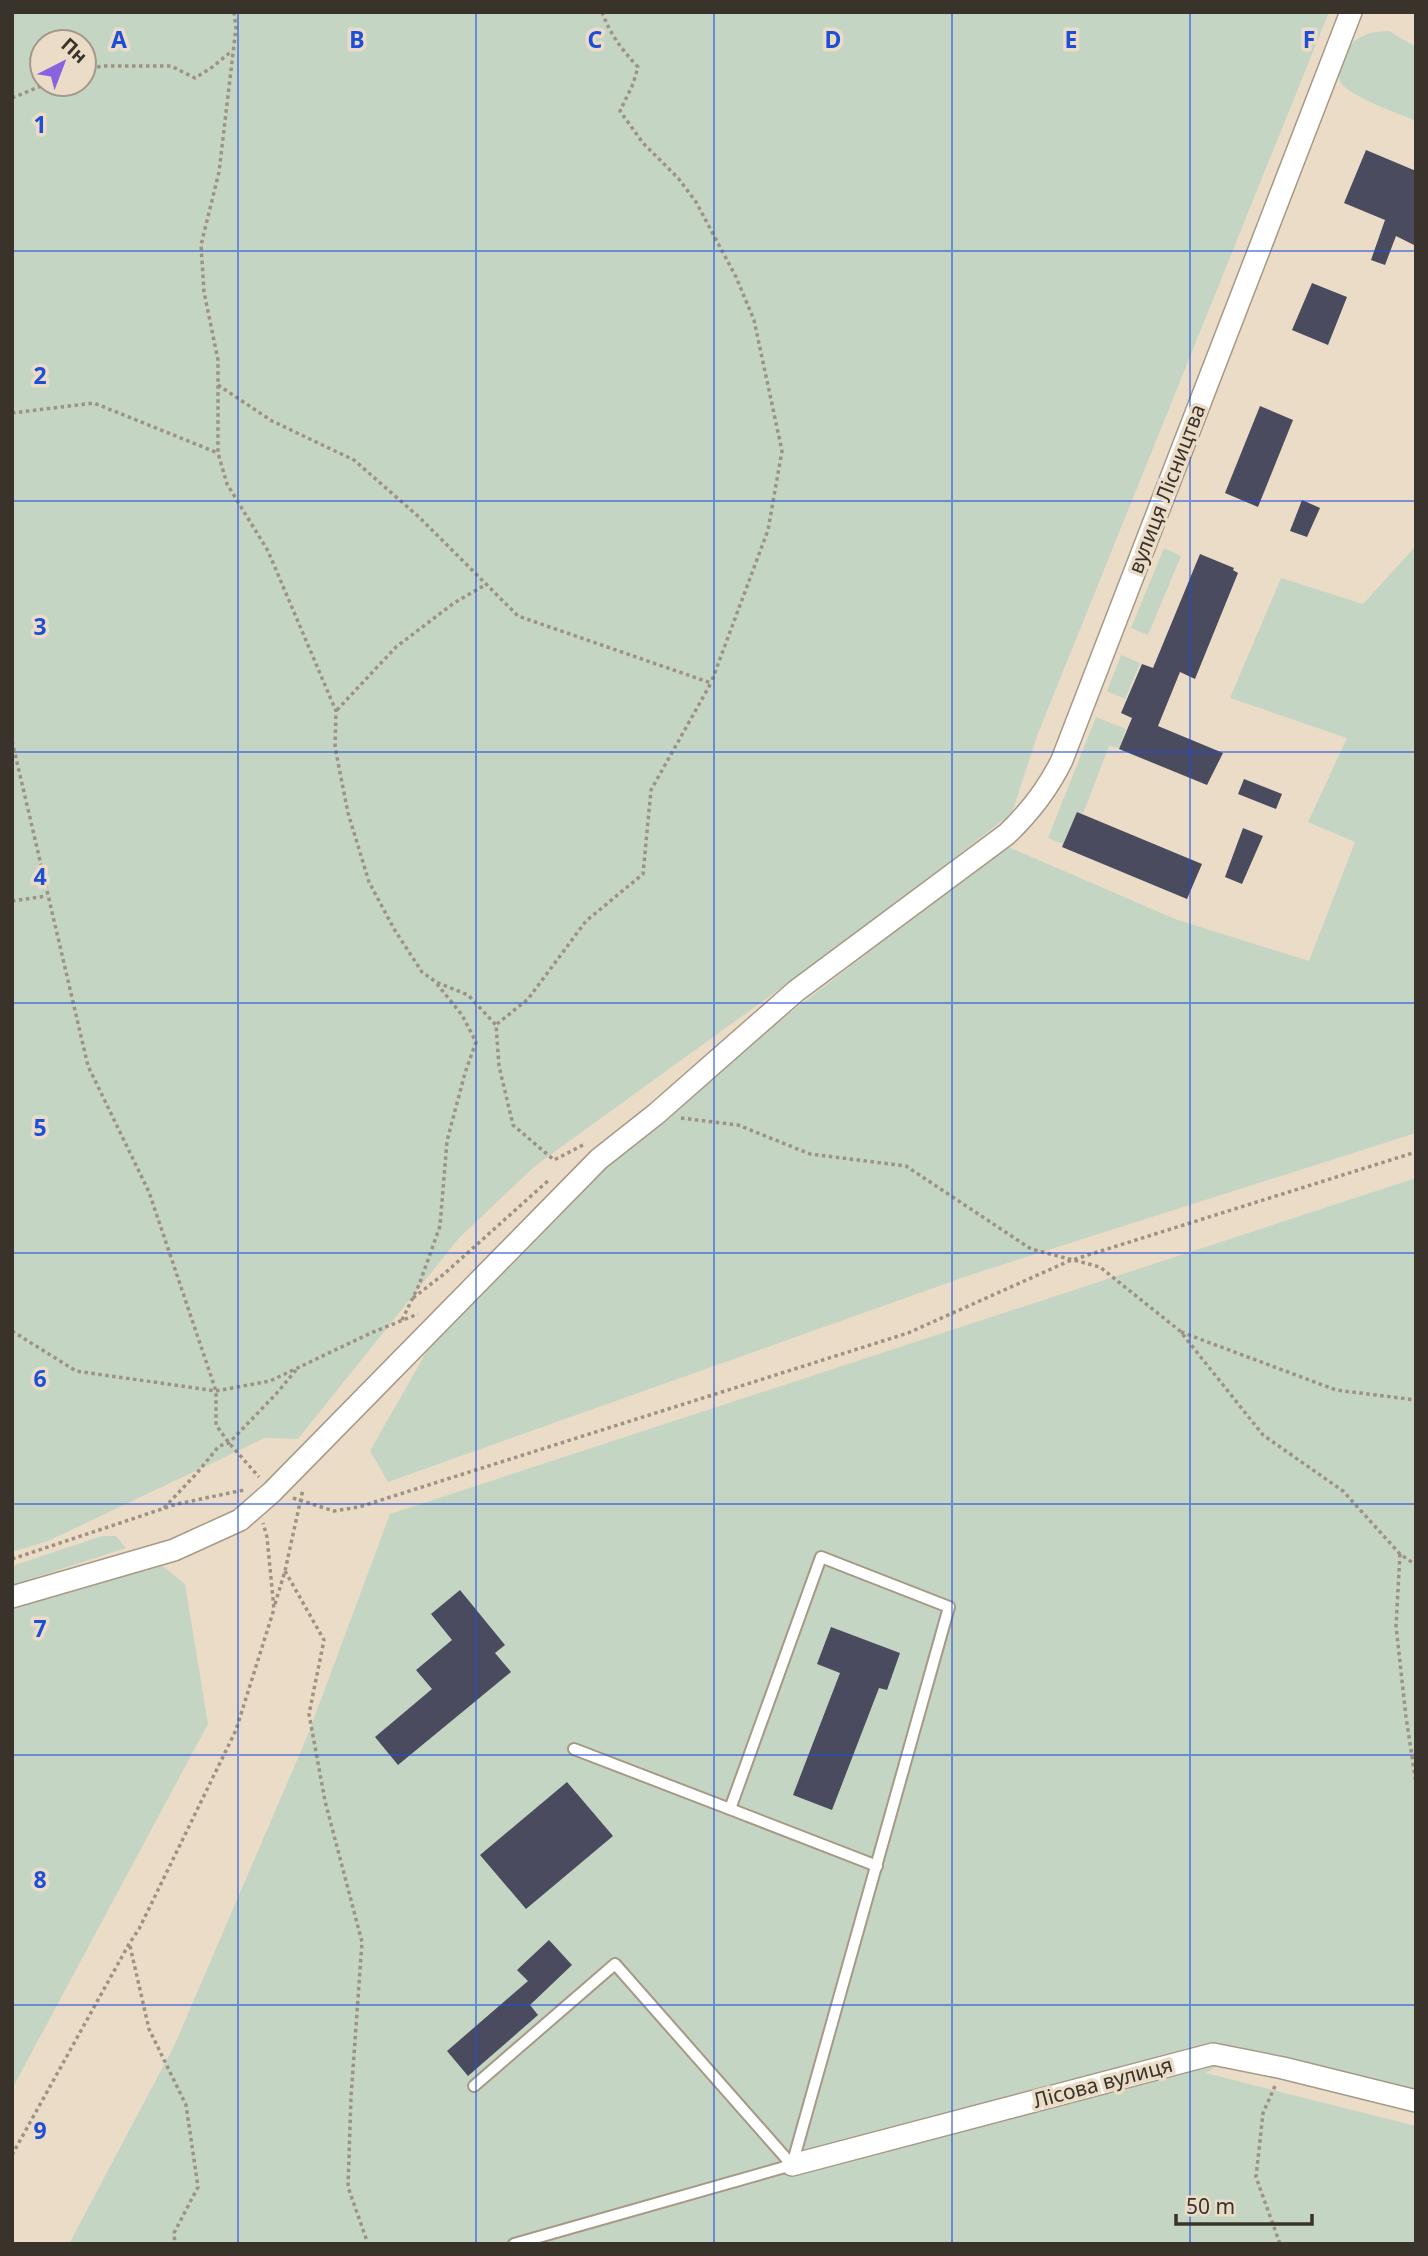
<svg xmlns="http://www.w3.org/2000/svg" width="1428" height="2256" font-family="'Noto Sans',sans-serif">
  <rect width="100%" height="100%" fill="#ebdcc8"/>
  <!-- green -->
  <g fill="#c5d5c3" fill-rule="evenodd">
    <path d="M12 12H1329L1037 736 1012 813 872 922 535 1166 459 1238 298 1439 265 1438 48 1541 12 1552ZM42 42H84V84H42Z"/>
    <path d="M1389 31 1416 47V121C1400 114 1345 95 1340 81 1337 71 1341 64 1345 55 1353 35 1369 32 1389 31Z"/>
    <polygon points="1416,546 1416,1133 973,1274 388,1482 370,1451 440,1328 663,1111 1006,846 1175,919 1309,961 1355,842 1308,822 1347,738 1230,698 1281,578 1363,604"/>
    <polygon points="1164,548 1181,556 1148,635 1131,628"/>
    <polygon points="1121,655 1140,663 1125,699 1107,691"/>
    <polygon points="1096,717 1126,729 1119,748 1109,746 1083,814 1077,812 1063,844 1048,838"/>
    <polygon points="1416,1178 1416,2089 1241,2051 1206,2073 1416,2126 1416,2244 69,2244 175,2044 307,1737 390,1514"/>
    <polygon points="102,1536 116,1536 126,1548 12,1585 12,1566"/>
    <polygon points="161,1565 185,1584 208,1724 12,2089 12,1607"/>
  </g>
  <!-- building -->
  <g fill="#4a4b5e">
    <polygon points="1366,150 1416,171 1416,246 1396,236 1385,265 1371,260 1385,220 1344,203"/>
    <polygon points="1312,283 1347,297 1328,345 1292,330"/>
    <polygon points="1260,406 1293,420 1258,507 1225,493"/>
    <polygon points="1302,500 1320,508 1307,537 1290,531"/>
    <polygon points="1200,554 1234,568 1233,570 1238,573 1195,679 1180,672 1158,726 1223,753 1207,785 1119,749 1132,718 1121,713 1142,664 1153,668"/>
    <polygon points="1244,779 1282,794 1276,809 1238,794"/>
    <polygon points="1077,812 1202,864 1187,899 1062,847"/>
    <polygon points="1243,828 1263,836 1242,884 1225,877"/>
    <polygon points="460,1590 505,1645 495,1653 511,1672 398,1765 375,1737 432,1689 416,1670 452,1640 431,1614"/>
    <polygon points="831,1627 900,1653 887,1690 879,1688 832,1810 793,1795 840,1673 817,1664"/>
    <polygon points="567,1782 613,1836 526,1909 480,1855"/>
    <polygon points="549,1940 572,1965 530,2005 538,2015 468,2076 447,2051 528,1981 517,1970"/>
  </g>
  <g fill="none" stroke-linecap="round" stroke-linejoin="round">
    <defs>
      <g id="service">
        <polyline points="574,1749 730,1809 821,1557 949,1607 792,2165"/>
        <polyline points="730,1809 877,1866"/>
        <polyline points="474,2086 615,1964 792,2165"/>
        <polyline points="514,2244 792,2165"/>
      </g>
      <g id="minor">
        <path d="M12 1597 174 1550 240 1520 272 1492 599 1159 656 1114 796 991 1007 834C1030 812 1048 789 1062 760L1351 12"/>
        <polyline points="792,2165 1213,2054 1283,2068 1416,2101"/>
      </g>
    </defs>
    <!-- service casing -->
    <use href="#service" stroke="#a69986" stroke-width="14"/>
    <!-- minor casing -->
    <use href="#minor" stroke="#a69986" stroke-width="24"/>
    <!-- path -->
    <g stroke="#9d9283" stroke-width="3.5" stroke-dasharray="3.5 3.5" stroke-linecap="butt">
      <polyline points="234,12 236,28 219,172 201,245 204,292 218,360 218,453 227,484 268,551 336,711 335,747 348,813 369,882 394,929 422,972 436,982 468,995 496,1025 499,1066 513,1125 554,1160 585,1144"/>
      <path d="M602 12C610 34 622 50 638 67L633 84 620 111 643 143 678 178 696 202 736 277 754 320 782 451 768 530 711 683"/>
      <polyline points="84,72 101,66 171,66 195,78 211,68 232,51"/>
      <polyline points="12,98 46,84"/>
      <polyline points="218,385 272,421 354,460 419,517 518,616 711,683 651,790 643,874 586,921 528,999 497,1024"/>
      <polyline points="12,413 94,403 218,453"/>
      <polyline points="337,710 396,647 454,603 487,584"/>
      <polyline points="12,741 88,1066 149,1192 216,1391 216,1425 229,1443 259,1477"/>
      <polyline points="12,901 47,896"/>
      <polyline points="681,1118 738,1125 810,1154 906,1166 1031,1249 1100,1267 1180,1331 1263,1435 1343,1491 1400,1554 1416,1565"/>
      <polyline points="413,1298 444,1274 550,1179"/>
      <polyline points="402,1320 419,1285 440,1226 447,1141 465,1073 476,1042 462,1015 437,984"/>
      <polyline points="12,1331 76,1371 216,1391 270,1381 371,1333 418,1314"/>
      <polyline points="1181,1332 1336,1390 1416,1400"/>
      <polyline points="293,1498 334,1511 359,1507 908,1333 1069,1261 1416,1152"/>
      <polyline points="164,1508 197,1473 219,1446 229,1443 276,1394 296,1370"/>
      <polyline points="1400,1554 1396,1626 1406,1717 1416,1783"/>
      <polyline points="12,1559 177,1504 244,1490"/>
      <polyline points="285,1571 324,1640 309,1714 325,1801 362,1942 351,2097 348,2187 368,2244"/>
      <polyline points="275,1604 285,1571 303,1489"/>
      <polyline points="130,1946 149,2029 186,2105 198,2187 174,2233 175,2244"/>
      <polyline points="1275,2086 1263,2113 1256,2177 1280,2244"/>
      <polyline points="12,2155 129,1944 139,1929 236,1730 274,1609 267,1537 263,1523"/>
    </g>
    <!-- service -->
    <use href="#service" stroke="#fff" stroke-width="10"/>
    <!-- minor -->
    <use href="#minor" stroke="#fff" stroke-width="21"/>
  </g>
  <!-- grid -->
  <path fill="none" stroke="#1d4ed8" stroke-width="2" stroke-opacity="0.55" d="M238 12V2244M476 12V2244M714 12V2244M952 12V2244M1190 12V2244M12 251H1416M12 501H1416M12 752H1416M12 1003H1416M12 1253H1416M12 1504H1416M12 1755H1416M12 2005H1416"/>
  <g text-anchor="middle" stroke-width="7" stroke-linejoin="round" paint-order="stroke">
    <!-- street labels -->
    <g font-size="21" fill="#39332b" stroke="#ebdcc8">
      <text transform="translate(1167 489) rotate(-69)" y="7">вулиця Лісництва</text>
      <text transform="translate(1103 2083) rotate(-15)" y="7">Лісова вулиця</text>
    </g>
  </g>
  <g font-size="23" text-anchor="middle" font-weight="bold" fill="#1d4ed8" stroke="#ebdcc8" stroke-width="7" stroke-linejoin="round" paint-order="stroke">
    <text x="119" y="48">A</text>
    <text x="357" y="48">B</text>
    <text x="595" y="48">C</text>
    <text x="833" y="48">D</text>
    <text x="1071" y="48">E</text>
    <text x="1309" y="48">F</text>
    <text x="40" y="133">1</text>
    <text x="40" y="384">2</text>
    <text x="40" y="635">3</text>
    <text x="40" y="885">4</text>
    <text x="40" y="1136">5</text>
    <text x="40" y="1387">6</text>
    <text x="40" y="1637">7</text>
    <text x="40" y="1888">8</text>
    <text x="40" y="2139">9</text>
  </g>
  <!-- border -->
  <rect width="1428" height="2256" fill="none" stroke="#39332b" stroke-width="28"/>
  <!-- north arrow -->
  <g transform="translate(63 63) rotate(42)"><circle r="33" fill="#ebdcc8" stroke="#a49889" stroke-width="2"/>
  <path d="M0-5L12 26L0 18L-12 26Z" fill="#8962dd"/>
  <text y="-10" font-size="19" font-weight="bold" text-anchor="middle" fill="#39332b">Пн</text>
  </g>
  <!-- scale -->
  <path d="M1176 2214v10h136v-10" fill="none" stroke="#39332b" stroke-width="3.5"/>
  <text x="1186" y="2214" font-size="21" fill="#39332b" stroke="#ebdcc8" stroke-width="5" paint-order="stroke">50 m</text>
</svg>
